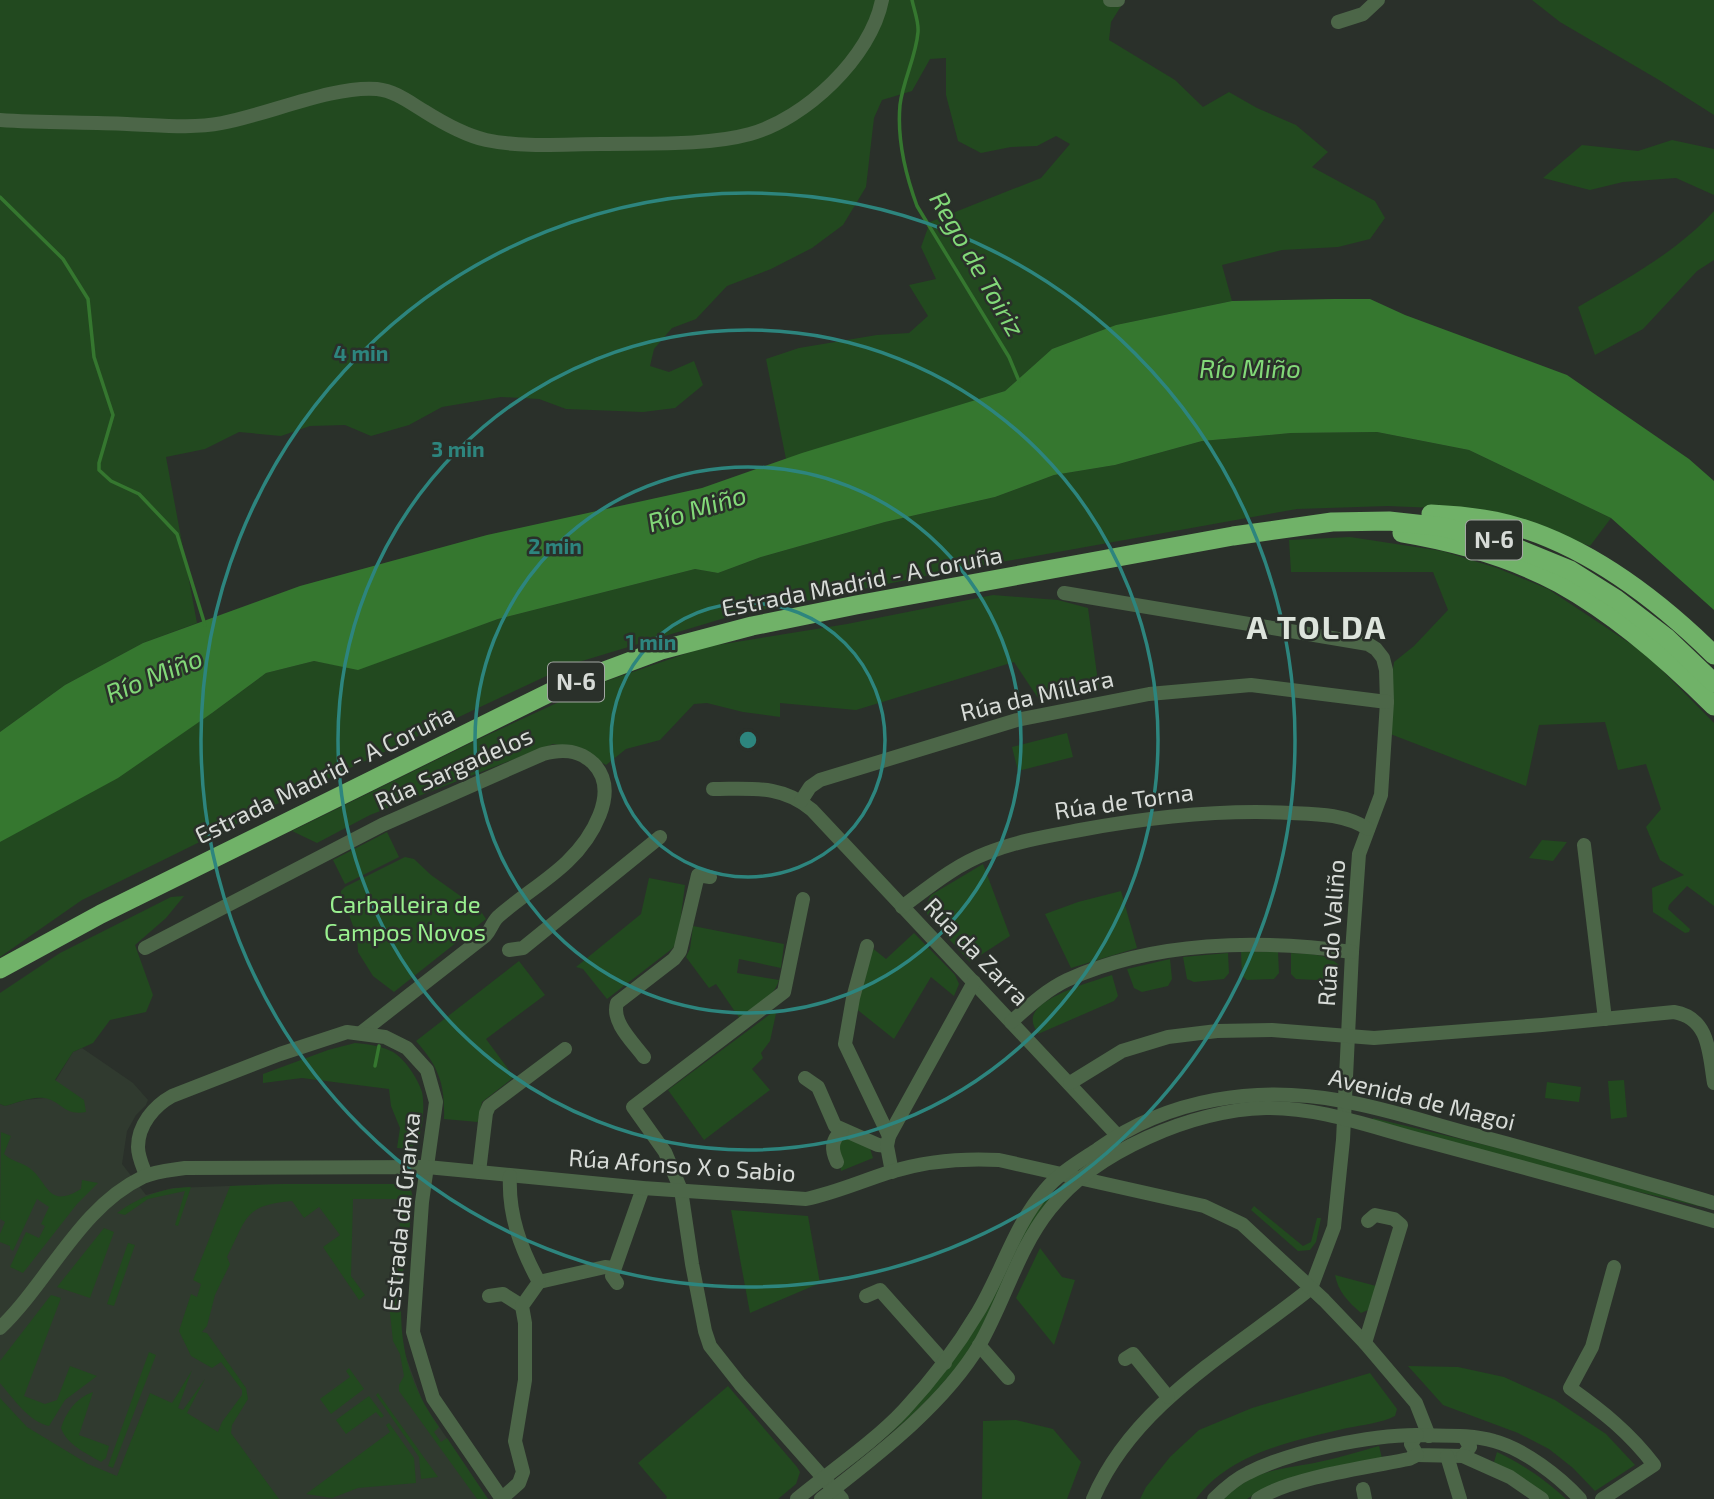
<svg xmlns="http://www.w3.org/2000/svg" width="1714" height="1499" font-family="'Exo 2',sans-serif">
  <rect width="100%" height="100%" fill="#2a302a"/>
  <!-- built -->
  <polygon fill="#303a2f" points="82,1048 133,1083 148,1100 146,1105 136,1115 127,1131 122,1164 146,1195 173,1188 283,1184 398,1184 405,1185 411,1190 413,1198 409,1232 399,1237 399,1255 404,1260 400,1325 405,1354 423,1403 488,1499 0,1499 0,1104 5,1106 25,1100 45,1098 73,1052"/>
  <!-- green -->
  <g fill="#22491f">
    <polygon points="0,0 1125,0 1111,22 1109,40 1175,80 1203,107 1229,92 1257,108 1296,125 1328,152 1312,167 1375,201 1385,218 1370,239 1338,247 1282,250 1222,265 1232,301 1116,325 1052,349 1005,391 786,459 766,359 799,348 877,335 909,333 928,316 909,285 936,279 921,247 930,222 1041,178 1070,144 1056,136 1037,146 1011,147 981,153 958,141 946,95 946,58 930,59 912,91 882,100 874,118 866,187 843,225 812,248 771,269 727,286 696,319 672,328 654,349 650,366 669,372 694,361 703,385 675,408 643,412 566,409 539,399 501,397 442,407 409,425 371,436 345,425 310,426 281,436 239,432 205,449 166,457 197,623 143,643 65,685 0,732"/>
    <polygon points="1532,0 1714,0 1714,115 1659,80 1560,22"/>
    <polygon points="1672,140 1714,149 1714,195 1676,178 1623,182 1590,190 1543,178 1582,145 1638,151"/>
    <path d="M1714 211V260L1697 271 1643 329 1595 355 1578 307C1625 280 1677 252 1714 211Z"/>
    <polygon points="1377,432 1469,450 1611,518 1590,546 1484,510 1388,506 1297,509 940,573 728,617 572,664 348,769 82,900 0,957 0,842 212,713 266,673 314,661 358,669 498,619 695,569 718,573 761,557 885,522 995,497 1054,475 1115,465 1202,441 1291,433"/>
    <polygon points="1350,537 1442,551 1497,568 1548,589 1646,654 1714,723 1714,906 1687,886 1669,905 1668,909 1690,929 1689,932 1685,933 1653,912 1652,888 1684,875 1660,860 1646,827 1661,809 1646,764 1618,770 1605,722 1539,725 1526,786 1385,732 1394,662 1414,646 1448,610 1433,572 1291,572 1289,540"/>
    <polygon points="993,595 1058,600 1088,608 1099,689 1040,701 1014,662 856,710 780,703 780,717 743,712 707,703 694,704 660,740 626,749 606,765 577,748 553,744 370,815 317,843 292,831 479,739 598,684 705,647 847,624"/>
    <polygon points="1067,733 1073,757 1018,771 1012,747"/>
    <polygon points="387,832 399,857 345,884 333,860"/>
    <polygon points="1542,840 1567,842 1553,861 1529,858"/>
    <polygon points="405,857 414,859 431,875 480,910 486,919 394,992 373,976 358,952 357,937 348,912 340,901 341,891 345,887"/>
    <polygon points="983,864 1010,936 970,962 928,916 925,907 931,895"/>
    <polygon points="649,878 685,885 678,938 673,948 607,999 583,969 576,967 641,914"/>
    <polygon points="1121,891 1137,948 1071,968 1045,914 1078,902"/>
    <path d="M184 896 166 918 135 945 153 995 146 1012 110 1020 93 1043 73 1052 55 1080 84 1100 86 1112C63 1116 62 1101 44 1098 32 1096 16 1103 5 1106L0 1104V993L60 953 171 897Z"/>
    <path d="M693 926 784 944 781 968 739 959 737 973 779 980C774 998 754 1008 740 1019L716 984 709 988 686 957 690 949Z"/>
    <polygon points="914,933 955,975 959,984 954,996 931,977 894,1039 854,1007 871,947 886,959"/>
    <polygon points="1241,952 1278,952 1279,973 1274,979 1247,980 1242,976"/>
    <polygon points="1228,953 1229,973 1224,979 1194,982 1187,979 1183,957"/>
    <path d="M1291 953C1308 954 1326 953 1339 965L1338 981 1296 979 1291 974Z"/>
    <polygon points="1170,959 1172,979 1168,986 1142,992 1134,988 1127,969"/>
    <path d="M519 961 545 995 486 1039 514 1077 482 1102 478 1122 444 1119C445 1084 439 1067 416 1041Z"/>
    <path d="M1112 975 1118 996 1114 1001 1038 1034C1034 1027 1030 1020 1035 1012 1045 995 1093 981 1112 975Z"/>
    <polygon points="777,1009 770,1041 761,1053 763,1058 752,1069 770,1090 704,1140 668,1090"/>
    <path d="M355 1043C368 1044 382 1046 393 1052 405 1059 418 1079 422 1092 425 1105 424 1144 409 1148 405 1149 401 1148 397 1148L400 1128 391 1106 389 1089 302 1078 263 1083V1074L328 1050Z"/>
    <polygon points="1624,1080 1627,1117 1611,1119 1608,1081"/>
    <polygon points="1547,1082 1581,1087 1579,1102 1545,1098"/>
    <polygon points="1373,1118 1523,1154 1711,1209 1618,1187 1373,1122"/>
    <path d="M1 1132 11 1136 4 1154C11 1161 20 1162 28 1167 49 1181 46 1210 81 1189L82 1180 98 1183 77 1204 23 1273 10 1267 26 1232 39 1238 45 1226 41 1224 49 1207 37 1199 13 1251 10 1249V1246L0 1242V1234L5 1222 0 1219Z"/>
    <polygon points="842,1135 869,1145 873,1158 841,1171 837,1140"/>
    <path d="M283 1184H401L411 1190 413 1198 409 1232 399 1237 401 1199H353L351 1276 365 1295 359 1300 323 1247 340 1235 319 1207 304 1218 292 1201C244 1205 247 1218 227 1257L230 1264 215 1295 207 1326 202 1332 207 1333 246 1388 248 1399 232 1425 231 1433 279 1499H0V1398L27 1427 88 1464 117 1476 150 1393 172 1403 192 1370 178 1408 183 1410 205 1379 187 1413 218 1432 222 1422 242 1395V1390L221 1362 212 1368 191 1356 179 1331 191 1294 197 1297 201 1284 193 1280 230 1186Z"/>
    <path d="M191 1187 178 1226 175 1225 185 1191 148 1199 125 1215 117 1213C141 1196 162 1188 191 1187Z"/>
    <polygon points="1049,1194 1051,1196 987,1320 960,1363 935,1392 911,1416 850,1467 905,1415 1013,1244"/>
    <polygon points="1254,1206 1303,1246 1311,1242 1317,1218 1321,1218 1316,1242 1310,1250 1298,1251 1251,1210"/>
    <polygon points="731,1210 808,1216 820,1283 750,1313"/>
    <polygon points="104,1228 114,1232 90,1298 57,1287"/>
    <polygon points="128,1243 135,1245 114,1306 107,1304"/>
    <polygon points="1040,1248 1062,1277 1075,1280 1054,1345 1016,1298"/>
    <path d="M398 1255 404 1260C397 1327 400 1371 439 1427L434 1432 441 1442 447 1438 488 1499H477L399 1391V1385L404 1376 400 1354 393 1341 388 1295H398Z"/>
    <path d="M1335 1275 1376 1286 1368 1310 1361 1313C1348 1302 1338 1291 1335 1275Z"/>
    <path d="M51 1295 61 1298 24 1396 45 1404 57 1400 70 1366 97 1376 65 1400 49 1426C29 1422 13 1398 0 1383V1361Z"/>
    <polygon points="149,1352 156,1355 113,1468 108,1466"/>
    <polygon points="1408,1366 1458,1367 1504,1377 1555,1400 1606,1434 1635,1465 1595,1491 1573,1468 1549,1449 1518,1433 1443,1405"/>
    <polygon points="349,1368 364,1389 331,1414 320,1399 350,1377 346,1371"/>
    <path d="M1370 1373 1397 1409 1395 1416C1381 1423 1363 1425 1347 1428 1294 1441 1231 1452 1196 1499H1140L1146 1487 1170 1457 1199 1430 1252 1408Z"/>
    <polygon points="728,1386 797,1467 800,1472 796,1484 778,1499 666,1499 667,1497 638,1463"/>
    <path d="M93 1392 79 1435 109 1446 106 1458 101 1462C86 1453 67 1445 61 1428 66 1412 76 1398 93 1392Z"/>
    <polygon points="378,1393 438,1477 421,1479 419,1457 376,1395"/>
    <polygon points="369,1396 384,1416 381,1418 376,1412 346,1434 336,1420"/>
    <polygon points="1016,1420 1053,1429 1081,1462 1067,1499 982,1499 983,1421"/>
    <polygon points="389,1423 414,1458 416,1483 358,1488 332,1498 306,1494 390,1432 386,1425"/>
    <path d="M1379 1446 1382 1458 1261 1490 1247 1499H1223C1256 1469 1273 1471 1314 1463 1335 1459 1357 1452 1379 1446Z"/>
    <path d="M1497 1452C1524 1465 1544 1479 1566 1499H1550L1536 1487 1494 1462Z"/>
  </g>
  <!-- water -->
  <polygon fill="#35772f" points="1334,299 1370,299 1405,315 1567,375 1689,459 1714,481 1714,610 1611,518 1469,450 1377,432 1291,433 1202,441 1115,465 1054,475 995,497 885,522 761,557 718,573 695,569 498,619 358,670 314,661 266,673 212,713 118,778 0,842 0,732 65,685 143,643 300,586 487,535 702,488 802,453 1005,391 1052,349 1116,325 1232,301"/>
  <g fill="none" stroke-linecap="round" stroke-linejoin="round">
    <!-- stream -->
    <g stroke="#35772f" stroke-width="3.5">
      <path d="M912 0C914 10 919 22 918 32 916 57 903 80 900 105 897 138 906 176 917 206L1009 357 1019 381"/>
      <polyline points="0,197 63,259 88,299 94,357 113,415 99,463 99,470 111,481 139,494 177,534 205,625"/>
      <polyline points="375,1066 379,1046"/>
    </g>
    <!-- minor -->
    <g stroke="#4c6648" stroke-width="14">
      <polyline points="1110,0 1118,0"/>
      <polyline points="1338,22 1363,14 1378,0"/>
      <path d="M0 120C42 123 85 122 127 124 158 125 191 129 222 123 266 115 335 85 377 89 395 91 409 102 424 111 443 123 464 135 486 140 524 148 564 144 602 144 648 143 706 146 750 134 805 119 871 57 882 0"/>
      <path d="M1064 593 1368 644 1376 649 1383 658 1386 670 1387 702 1381 795 1359 854 1352 952 1343 1140 1334 1227 1311 1288C1233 1351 1134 1403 1093 1499"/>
      <path d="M713 789C750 789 782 784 812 810L1117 1135"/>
      <polyline points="801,801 810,787 820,780 1017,720 1149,694 1251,685 1387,702"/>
      <polyline points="1584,845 1605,1019"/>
      <polyline points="803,899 784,992 633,1107 665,1152 681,1190 692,1264 705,1331 710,1346 740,1384 842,1499"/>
      <path d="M902 907C929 887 955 865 987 853 1017 841 1048 836 1080 830 1150 817 1220 809 1291 813 1317 814 1345 814 1368 829"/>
      <polyline points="867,946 853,998 845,1044 889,1136"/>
      <path d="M145 948 382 825 543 754C561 749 578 749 593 763 622 792 590 840 567 862 547 881 522 896 500 915 492 921 492 929 485 936L362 1032"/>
      <polyline points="509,950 523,948 660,837"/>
      <path d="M1011 1022C1029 1006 1046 990 1067 980 1153 941 1259 939 1352 952"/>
      <path d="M644 1057C633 1042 611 1022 617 1003L674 959 680 951 698 875 710 877"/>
      <polyline points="805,1078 818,1087 835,1126 878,1145 887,1146"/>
      <path d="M1070 1083 1122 1051 1168 1037 1217 1031 1272 1030 1374 1038 1542 1025 1674 1012C1710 1018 1709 1054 1714 1083"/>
      <path d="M837 1162C831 1149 831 1141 842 1130"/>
      <polyline points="479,1172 486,1113 489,1106 565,1049"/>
      <polyline points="892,1172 887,1146 889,1136 974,982"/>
      <path d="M146 1175C143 1167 138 1157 138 1147 138 1125 154 1106 172 1096L280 1054 347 1032 385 1037 407 1048 427 1070 436 1102 422 1202 413 1332 433 1398 502 1499"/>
      <polyline points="539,1282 605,1267 614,1268"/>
      <polyline points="617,1283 612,1276 643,1188"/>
      <polyline points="489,1296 503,1294 522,1306"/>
      <polyline points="866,1296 880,1290 945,1363"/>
      <path d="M0 1328C49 1281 80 1207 143 1177 155 1171 172 1170 185 1168L427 1167 643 1188 806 1199C835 1193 862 1181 890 1172 926 1161 962 1158 999 1160L1204 1206 1242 1224 1324 1300 1365 1343 1416 1403 1429 1436"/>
      <polyline points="1365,1343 1401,1225 1394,1219 1375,1215 1368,1221"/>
      <polyline points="979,1345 1008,1378"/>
      <polyline points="1125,1359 1133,1354 1168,1397"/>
      <path d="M1464 1437 1470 1447 1463 1456 1417 1455 1411 1444 1417 1435C1442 1436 1470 1434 1494 1441 1524 1449 1560 1477 1580 1499"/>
      <polyline points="1447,1456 1460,1499"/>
      <polyline points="1463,1456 1510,1477 1542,1499"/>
      <polyline points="1363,1489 1365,1499"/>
      <path d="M501 1499 519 1483 523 1472 515 1441 525 1380V1323L522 1306 539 1282C521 1249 508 1215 510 1176"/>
      <path d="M797 1499C831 1471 874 1442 904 1410 932 1380 957 1347 978 1312 1002 1272 1014 1226 1045 1190 1059 1173 1080 1161 1098 1149 1169 1098 1257 1085 1343 1101 1384 1108 1426 1122 1467 1133 1550 1154 1632 1179 1714 1203"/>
      <path d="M821 1499C876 1456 944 1405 980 1344 1005 1300 1018 1249 1050 1209 1095 1151 1193 1110 1266 1108 1320 1107 1374 1128 1425 1141 1522 1167 1618 1193 1714 1221"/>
      <path d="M1214 1499C1224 1489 1235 1479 1248 1473 1291 1451 1370 1435 1417 1435"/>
      <path d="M1258 1499C1289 1478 1369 1467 1409 1459L1417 1455"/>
      <path d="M1602 1499 1654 1465C1630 1433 1602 1411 1570 1388L1592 1347 1614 1267"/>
    </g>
    <!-- highway -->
    <g stroke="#70b268" stroke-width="19">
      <path d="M1431 514C1452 515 1474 517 1495 521 1579 539 1654 596 1714 655"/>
      <path d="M1402 533C1455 542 1512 558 1559 583 1617 615 1668 660 1714 706"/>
      <polyline points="0,969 101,914 559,688 661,650 752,626 856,605 1233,536 1332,522 1389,521 1444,527 1509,545 1570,570 1616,599 1667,638 1714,683"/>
    </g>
  </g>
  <!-- distance rings -->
  <g fill="none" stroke="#2d857e" stroke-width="3.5">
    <circle cx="748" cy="740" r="137"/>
    <circle cx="748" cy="740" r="273"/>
    <circle cx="748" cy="740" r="410"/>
    <circle cx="748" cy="740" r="547"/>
  </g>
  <g text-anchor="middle" stroke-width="5" stroke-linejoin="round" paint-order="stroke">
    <!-- shield labels -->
    <g fill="#2a302a" stroke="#a3a8a3" stroke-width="2">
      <rect x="1466" y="520.5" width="56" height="39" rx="5"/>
      <rect x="548" y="662.5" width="56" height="39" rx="5"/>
    </g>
    <g font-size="23" font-weight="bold" fill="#d7dbd7">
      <text x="1494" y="548">N-6</text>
      <text x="576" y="690">N-6</text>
    </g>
    <!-- street labels -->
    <g font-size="24" fill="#d7dbd7" stroke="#2a302a">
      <text transform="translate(862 582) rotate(-11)" y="8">Estrada Madrid - A Coruña</text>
      <text transform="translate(1037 696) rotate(-13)" y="8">Rúa da Míllara</text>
      <text transform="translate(454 769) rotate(-24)" y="8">Rúa Sargadelos</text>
      <text transform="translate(325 775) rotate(-26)" y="8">Estrada Madrid - A Coruña</text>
      <text transform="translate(1124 802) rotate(-8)" y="8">Rúa de Torna</text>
      <text transform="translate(1332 933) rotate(-86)" y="8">Rúa do Valiño</text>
      <text transform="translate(976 952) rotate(46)" y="8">Rúa da Zarra</text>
      <text transform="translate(1422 1100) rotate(14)" y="8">Avenida de Magoi</text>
      <text transform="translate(682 1166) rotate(4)" y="8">Rúa Afonso X o Sabio</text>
      <text transform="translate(402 1212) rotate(-84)" y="8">Estrada da Granxa</text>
    </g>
    <!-- park labels -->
    <g font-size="24" fill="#99f08f" stroke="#2a302a">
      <text x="405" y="913">Carballeira de<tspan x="405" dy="28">Campos Novos</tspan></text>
    </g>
    <!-- water labels -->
    <g font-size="26" font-style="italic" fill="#82d878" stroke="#2a302a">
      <text transform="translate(977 264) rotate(60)" y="9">Rego de Toiriz</text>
      <text x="1250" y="378">Río Miño</text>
      <text transform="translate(697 509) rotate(-17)" y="9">Río Miño</text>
      <text transform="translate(154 676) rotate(-22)" y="9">Río Miño</text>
    </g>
    <!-- district labels -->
    <g font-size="32" font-weight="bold" letter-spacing="2" fill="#dde4dc" stroke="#2a302a">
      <text x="1317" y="639">A TOLDA</text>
    </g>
  </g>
  <circle cx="748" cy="740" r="10" fill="#2d857e" stroke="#2a302a" stroke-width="3.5"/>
  <g font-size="21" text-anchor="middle" font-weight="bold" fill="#2d857e" stroke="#2a302a" stroke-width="5" stroke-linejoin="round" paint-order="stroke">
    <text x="361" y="361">4 min</text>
    <text x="458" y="457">3 min</text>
    <text x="555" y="554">2 min</text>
    <text x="651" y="650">1 min</text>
  </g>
</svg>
